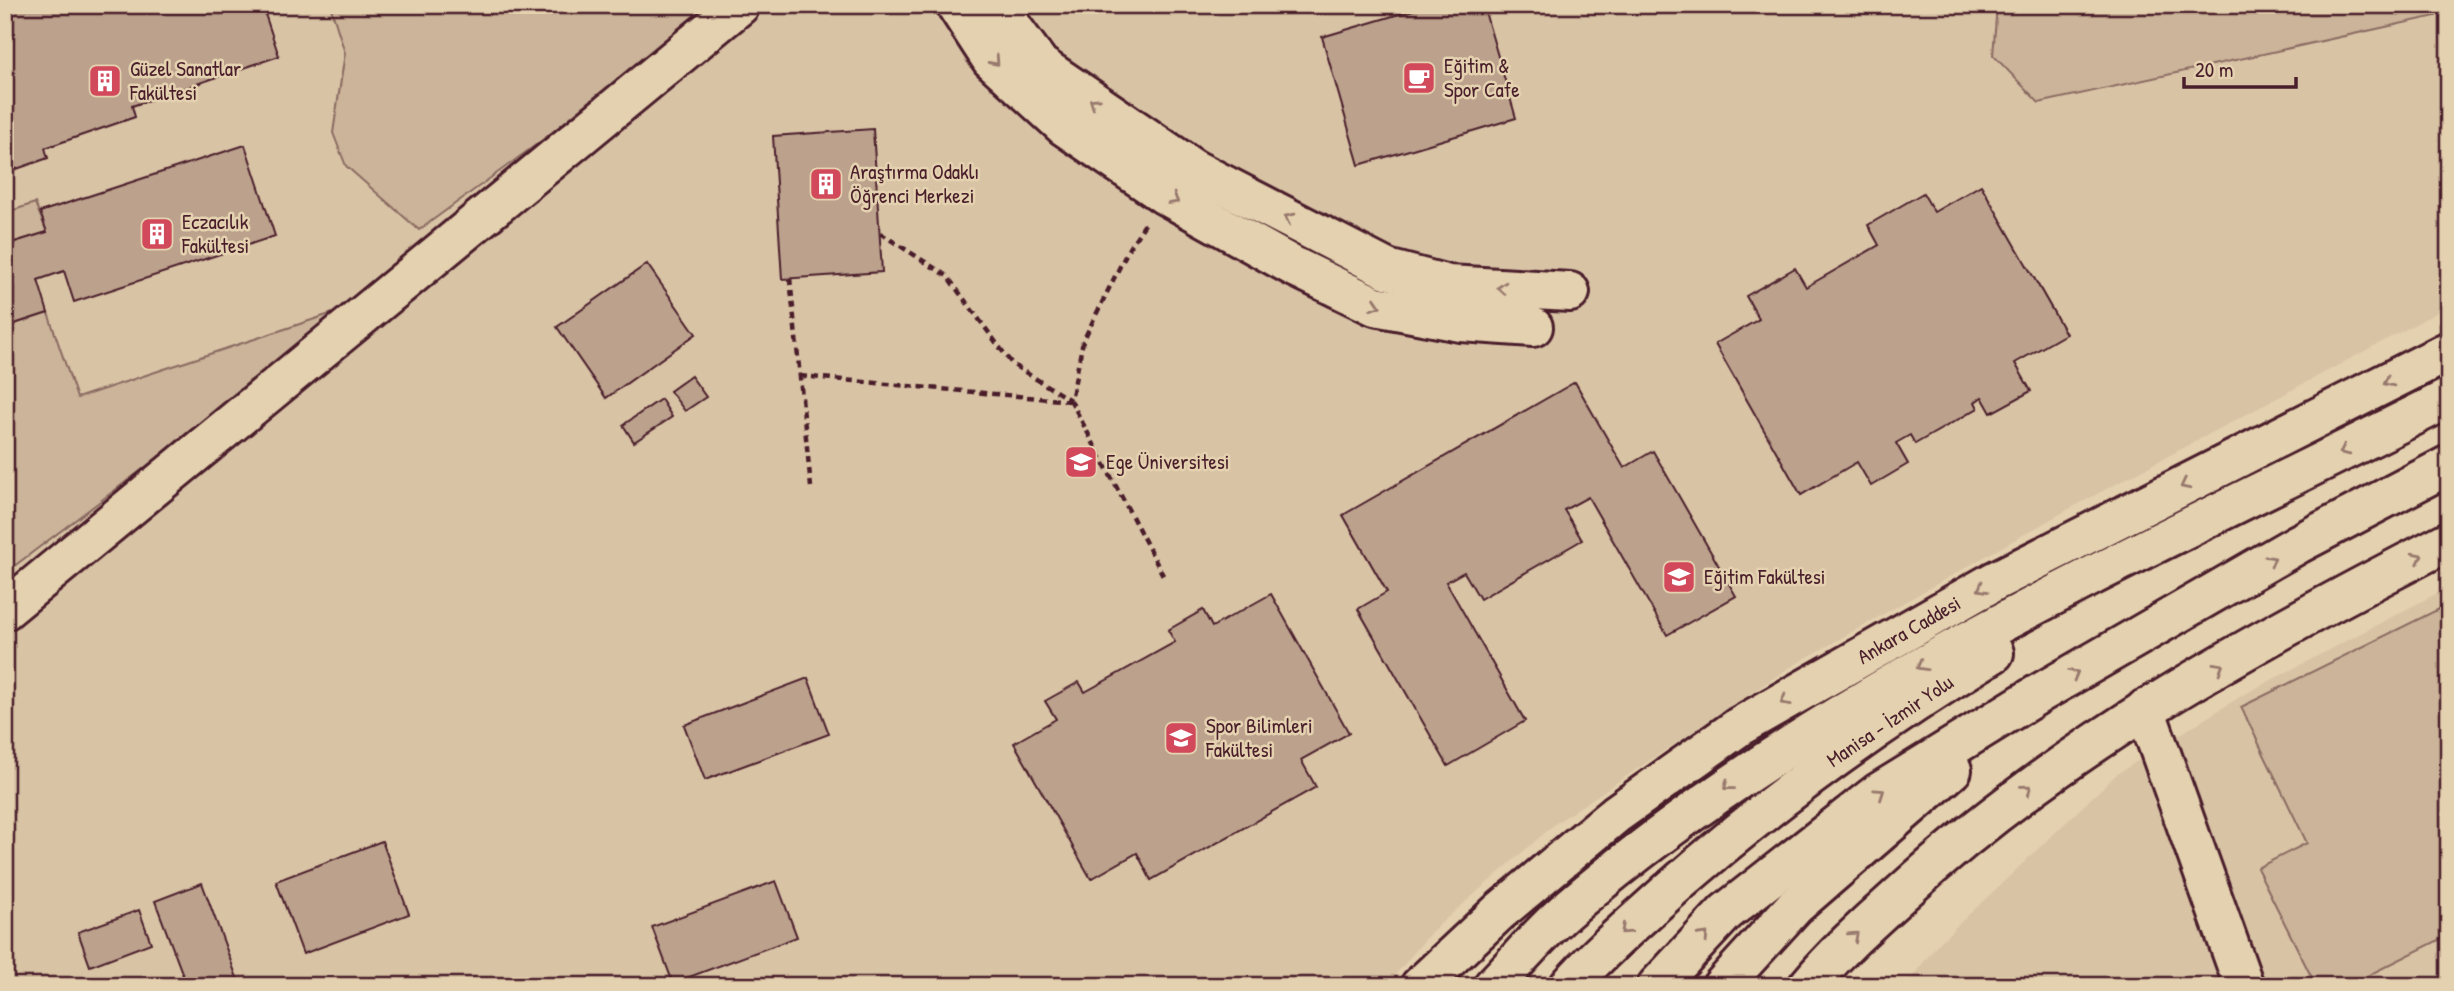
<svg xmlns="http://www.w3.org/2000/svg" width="2454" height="991" font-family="'Patrick Hand',sans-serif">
  <rect width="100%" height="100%" fill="#e4d1af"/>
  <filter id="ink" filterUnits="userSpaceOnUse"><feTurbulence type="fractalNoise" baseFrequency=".0143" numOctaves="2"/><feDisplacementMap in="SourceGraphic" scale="14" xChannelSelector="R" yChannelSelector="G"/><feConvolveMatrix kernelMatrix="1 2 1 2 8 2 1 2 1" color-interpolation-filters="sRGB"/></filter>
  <g filter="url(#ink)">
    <!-- built -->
    <g fill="#d8c3a5">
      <polygon points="5,5 2449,5 2449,306 2069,509 1792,666 1556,823 1432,931 1386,986 5,986"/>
      <polygon points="2449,587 2449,986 1905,986 1938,944 2117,774 2243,695"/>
    </g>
    <!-- green -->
    <g fill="#cbb499" stroke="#8a6a62" stroke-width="2">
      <polygon points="330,5 717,5 688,34 419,230 346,166 333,133 345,53"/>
      <polygon points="1997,5 2439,5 2436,16 2039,103 1993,55"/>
      <polygon points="35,203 47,232 5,245 5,204 8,212"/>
      <polygon points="363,303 5,573 5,327 48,313 77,398"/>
      <polygon points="2449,604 2449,935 2347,986 2316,986 2257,868 2307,843 2241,707"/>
    </g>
    <!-- building -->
    <g fill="#bca28d" stroke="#4a1f2b" stroke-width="2">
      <polygon points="21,5 262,5 279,56 132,106 135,117 45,148 48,158 5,173 5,10"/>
      <polygon points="1430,5 1483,5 1516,118 1359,165 1322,37"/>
      <polygon points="873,129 882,272 782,279 773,136"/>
      <polygon points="245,145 275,236 74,302 64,271 38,280 48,313 5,327 5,245 47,232 40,212"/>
      <polygon points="1981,185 2066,334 2015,363 2031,391 1991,413 1982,397 1975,402 1978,408 1915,444 1910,435 1896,443 1908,464 1871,486 1857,462 1801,495 1715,344 1759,319 1746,296 1795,268 1806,287 1879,245 1868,225 1923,193 1934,212"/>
      <polygon points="647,264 696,334 606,398 557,327"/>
      <polygon points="691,376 706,397 685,411 670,391"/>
      <polygon points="1575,382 1624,468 1653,451 1736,596 1667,635 1588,497 1564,510 1582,540 1480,599 1464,572 1446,582 1525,721 1448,766 1358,609 1387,592 1343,515"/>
      <polygon points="661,399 672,417 634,442 623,425"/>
      <polygon points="1271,594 1349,733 1301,760 1316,787 1151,880 1137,853 1091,879 1014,743 1056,719 1045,701 1079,682 1085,692 1175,642 1168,630 1203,610 1212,627"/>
      <polygon points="808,678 829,734 705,780 684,725"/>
      <polygon points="382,841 409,914 303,954 276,881"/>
      <polygon points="776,881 797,937 673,983 652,927"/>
      <polygon points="202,883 240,986 187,986 155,901"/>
      <polygon points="139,910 151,943 90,966 78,932"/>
    </g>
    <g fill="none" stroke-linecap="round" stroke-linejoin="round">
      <defs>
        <g id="minor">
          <polyline points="956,5 991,59 1064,126 1165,195 1293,266 1375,306 1461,322 1533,327"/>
          <polyline points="1001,5 1007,20 1040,65 1193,169 1387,269 1448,285 1570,292"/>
          <polyline points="5,610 740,5"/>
          <polyline points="2145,709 2244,986"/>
        </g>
        <g id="secondary">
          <polyline points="1420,986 1499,912 1616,814 1740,726 1993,582 2449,351"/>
          <path d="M1808 986C1836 952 1869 923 1902 893 2063 745 2256 640 2449 541"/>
        </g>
        <g id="trunk">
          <path d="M1493 986C1518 960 1541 932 1568 909 1828 686 2147 552 2449 398"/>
          <path d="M1569 986C1600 951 1635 922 1669 891 1770 802 1879 723 1994 653"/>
          <polyline points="1657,986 1726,912 1878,793 2040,693 2298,544 2449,465"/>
          <polyline points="1722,986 1795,906 1952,770"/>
        </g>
      </defs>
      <!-- minor casing -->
      <use href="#minor" stroke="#4a1f2b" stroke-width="44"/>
      <!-- secondary casing -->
      <use href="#secondary" stroke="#4a1f2b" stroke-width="44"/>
      <!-- trunk casing -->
      <use href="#trunk" stroke="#4a1f2b" stroke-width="44"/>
      <!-- path -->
      <g stroke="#4a1f2b" stroke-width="4.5" stroke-dasharray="7 5" stroke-linecap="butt">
        <polyline points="1145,224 1129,248 1083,341 1071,401 1165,579"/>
        <polyline points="880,233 947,276 1012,364 1070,400"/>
        <polyline points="790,278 811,487"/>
        <polyline points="800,376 1071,401"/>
      </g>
      <!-- minor -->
      <use href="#minor" stroke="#e4d1af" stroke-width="38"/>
      <!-- secondary -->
      <use href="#secondary" stroke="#e4d1af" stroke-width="38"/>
      <!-- trunk -->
      <use href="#trunk" stroke="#e4d1af" stroke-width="38"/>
    </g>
    <!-- one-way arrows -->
    <defs><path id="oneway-chevron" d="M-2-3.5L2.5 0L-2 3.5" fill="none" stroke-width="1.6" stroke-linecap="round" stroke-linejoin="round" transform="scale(1.75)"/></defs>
    <g stroke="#97786d">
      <use href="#oneway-chevron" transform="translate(995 61) rotate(48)"/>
      <use href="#oneway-chevron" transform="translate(1094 102) rotate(-146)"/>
      <use href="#oneway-chevron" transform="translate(1174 200) rotate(30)"/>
      <use href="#oneway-chevron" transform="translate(1289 218) rotate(-153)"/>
      <use href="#oneway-chevron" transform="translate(1502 288) rotate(-176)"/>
      <use href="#oneway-chevron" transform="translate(1376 305) rotate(18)"/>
      <use href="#oneway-chevron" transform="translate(2388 382) rotate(153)"/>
      <use href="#oneway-chevron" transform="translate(2344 451) rotate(153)"/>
      <use href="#oneway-chevron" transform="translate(2185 485) rotate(153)"/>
      <use href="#oneway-chevron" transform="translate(2418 557) rotate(-27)"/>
      <use href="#oneway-chevron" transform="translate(2271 560) rotate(-30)"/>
      <use href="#oneway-chevron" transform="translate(1982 588) rotate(150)"/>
      <use href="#oneway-chevron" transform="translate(1921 666) rotate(150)"/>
      <use href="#oneway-chevron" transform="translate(2219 667) rotate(-30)"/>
      <use href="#oneway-chevron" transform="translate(2074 674) rotate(-30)"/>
      <use href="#oneway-chevron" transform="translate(1785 701) rotate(150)"/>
      <use href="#oneway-chevron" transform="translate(1728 786) rotate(142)"/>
      <use href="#oneway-chevron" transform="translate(2027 789) rotate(-39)"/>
      <use href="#oneway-chevron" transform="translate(1880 793) rotate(-34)"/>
      <use href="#oneway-chevron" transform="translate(1625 930) rotate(138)"/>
      <use href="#oneway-chevron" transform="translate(1704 936) rotate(-47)"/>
      <use href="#oneway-chevron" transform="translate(1854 936) rotate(-42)"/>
    </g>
  </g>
  <!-- icons -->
  <defs>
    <symbol id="cafe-square" viewBox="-11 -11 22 22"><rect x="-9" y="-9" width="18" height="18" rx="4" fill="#d1495b" stroke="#e4d1af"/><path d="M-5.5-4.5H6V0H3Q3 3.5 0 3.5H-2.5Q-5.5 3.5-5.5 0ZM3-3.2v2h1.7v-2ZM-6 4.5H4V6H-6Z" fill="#fff"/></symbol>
    <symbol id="building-square" viewBox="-11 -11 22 22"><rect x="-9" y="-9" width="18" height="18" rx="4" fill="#d1495b" stroke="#e4d1af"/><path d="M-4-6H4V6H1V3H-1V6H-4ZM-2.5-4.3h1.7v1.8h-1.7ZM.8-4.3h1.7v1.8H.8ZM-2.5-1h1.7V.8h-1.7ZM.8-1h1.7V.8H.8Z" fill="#fff"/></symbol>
    <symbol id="university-square" viewBox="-11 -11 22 22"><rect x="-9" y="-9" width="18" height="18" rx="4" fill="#d1495b" stroke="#e4d1af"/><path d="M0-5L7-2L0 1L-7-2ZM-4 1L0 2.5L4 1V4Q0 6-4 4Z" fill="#fff"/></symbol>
  </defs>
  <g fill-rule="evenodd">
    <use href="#cafe-square" x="1400" y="59" width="38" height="38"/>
    <use href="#building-square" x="86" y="62" width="38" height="38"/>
    <use href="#building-square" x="807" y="165" width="38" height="38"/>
    <use href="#building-square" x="138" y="215" width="38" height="38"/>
    <use href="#university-square" x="1062" y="443" width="38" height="38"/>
    <use href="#university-square" x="1660" y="558" width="38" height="38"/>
    <use href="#university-square" x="1162" y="719" width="38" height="38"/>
  </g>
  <g text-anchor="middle" stroke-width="5" stroke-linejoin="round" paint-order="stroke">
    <!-- poi labels -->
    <g font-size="21" fill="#4a1f2b" stroke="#e4d1af" text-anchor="start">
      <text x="1444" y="73">Eğitim &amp;<tspan x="1444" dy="24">Spor Cafe</tspan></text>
      <text x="130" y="76">Güzel Sanatlar<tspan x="130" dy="24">Fakültesi</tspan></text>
      <text x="850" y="179">Araştırma Odaklı<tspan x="850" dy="24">Öğrenci Merkezi</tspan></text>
      <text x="182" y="229">Eczacılık<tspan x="182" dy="24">Fakültesi</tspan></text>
      <text x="1106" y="469">Ege Üniversitesi</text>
      <text x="1704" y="584">Eğitim Fakültesi</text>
      <text x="1206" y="733">Spor Bilimleri<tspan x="1206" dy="24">Fakültesi</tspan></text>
    </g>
    <!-- street labels -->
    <g font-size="21" fill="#4a1f2b" stroke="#e4d1af">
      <text transform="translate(1909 630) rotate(-30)" y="7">Ankara Caddesi</text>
      <text transform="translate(1890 721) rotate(-34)" y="7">Manisa - İzmir Yolu</text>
    </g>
  </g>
  <!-- margin -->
  <rect width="2454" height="991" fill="none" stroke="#e4d1af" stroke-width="28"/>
  <rect x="14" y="14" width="2426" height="963" fill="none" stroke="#4a1f2b" stroke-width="2.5" filter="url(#ink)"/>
  <!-- scale -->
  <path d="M2184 77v10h112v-10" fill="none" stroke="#4a1f2b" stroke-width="3.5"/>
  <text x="2195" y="77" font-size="21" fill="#4a1f2b" stroke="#e4d1af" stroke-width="5" paint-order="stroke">20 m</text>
</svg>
